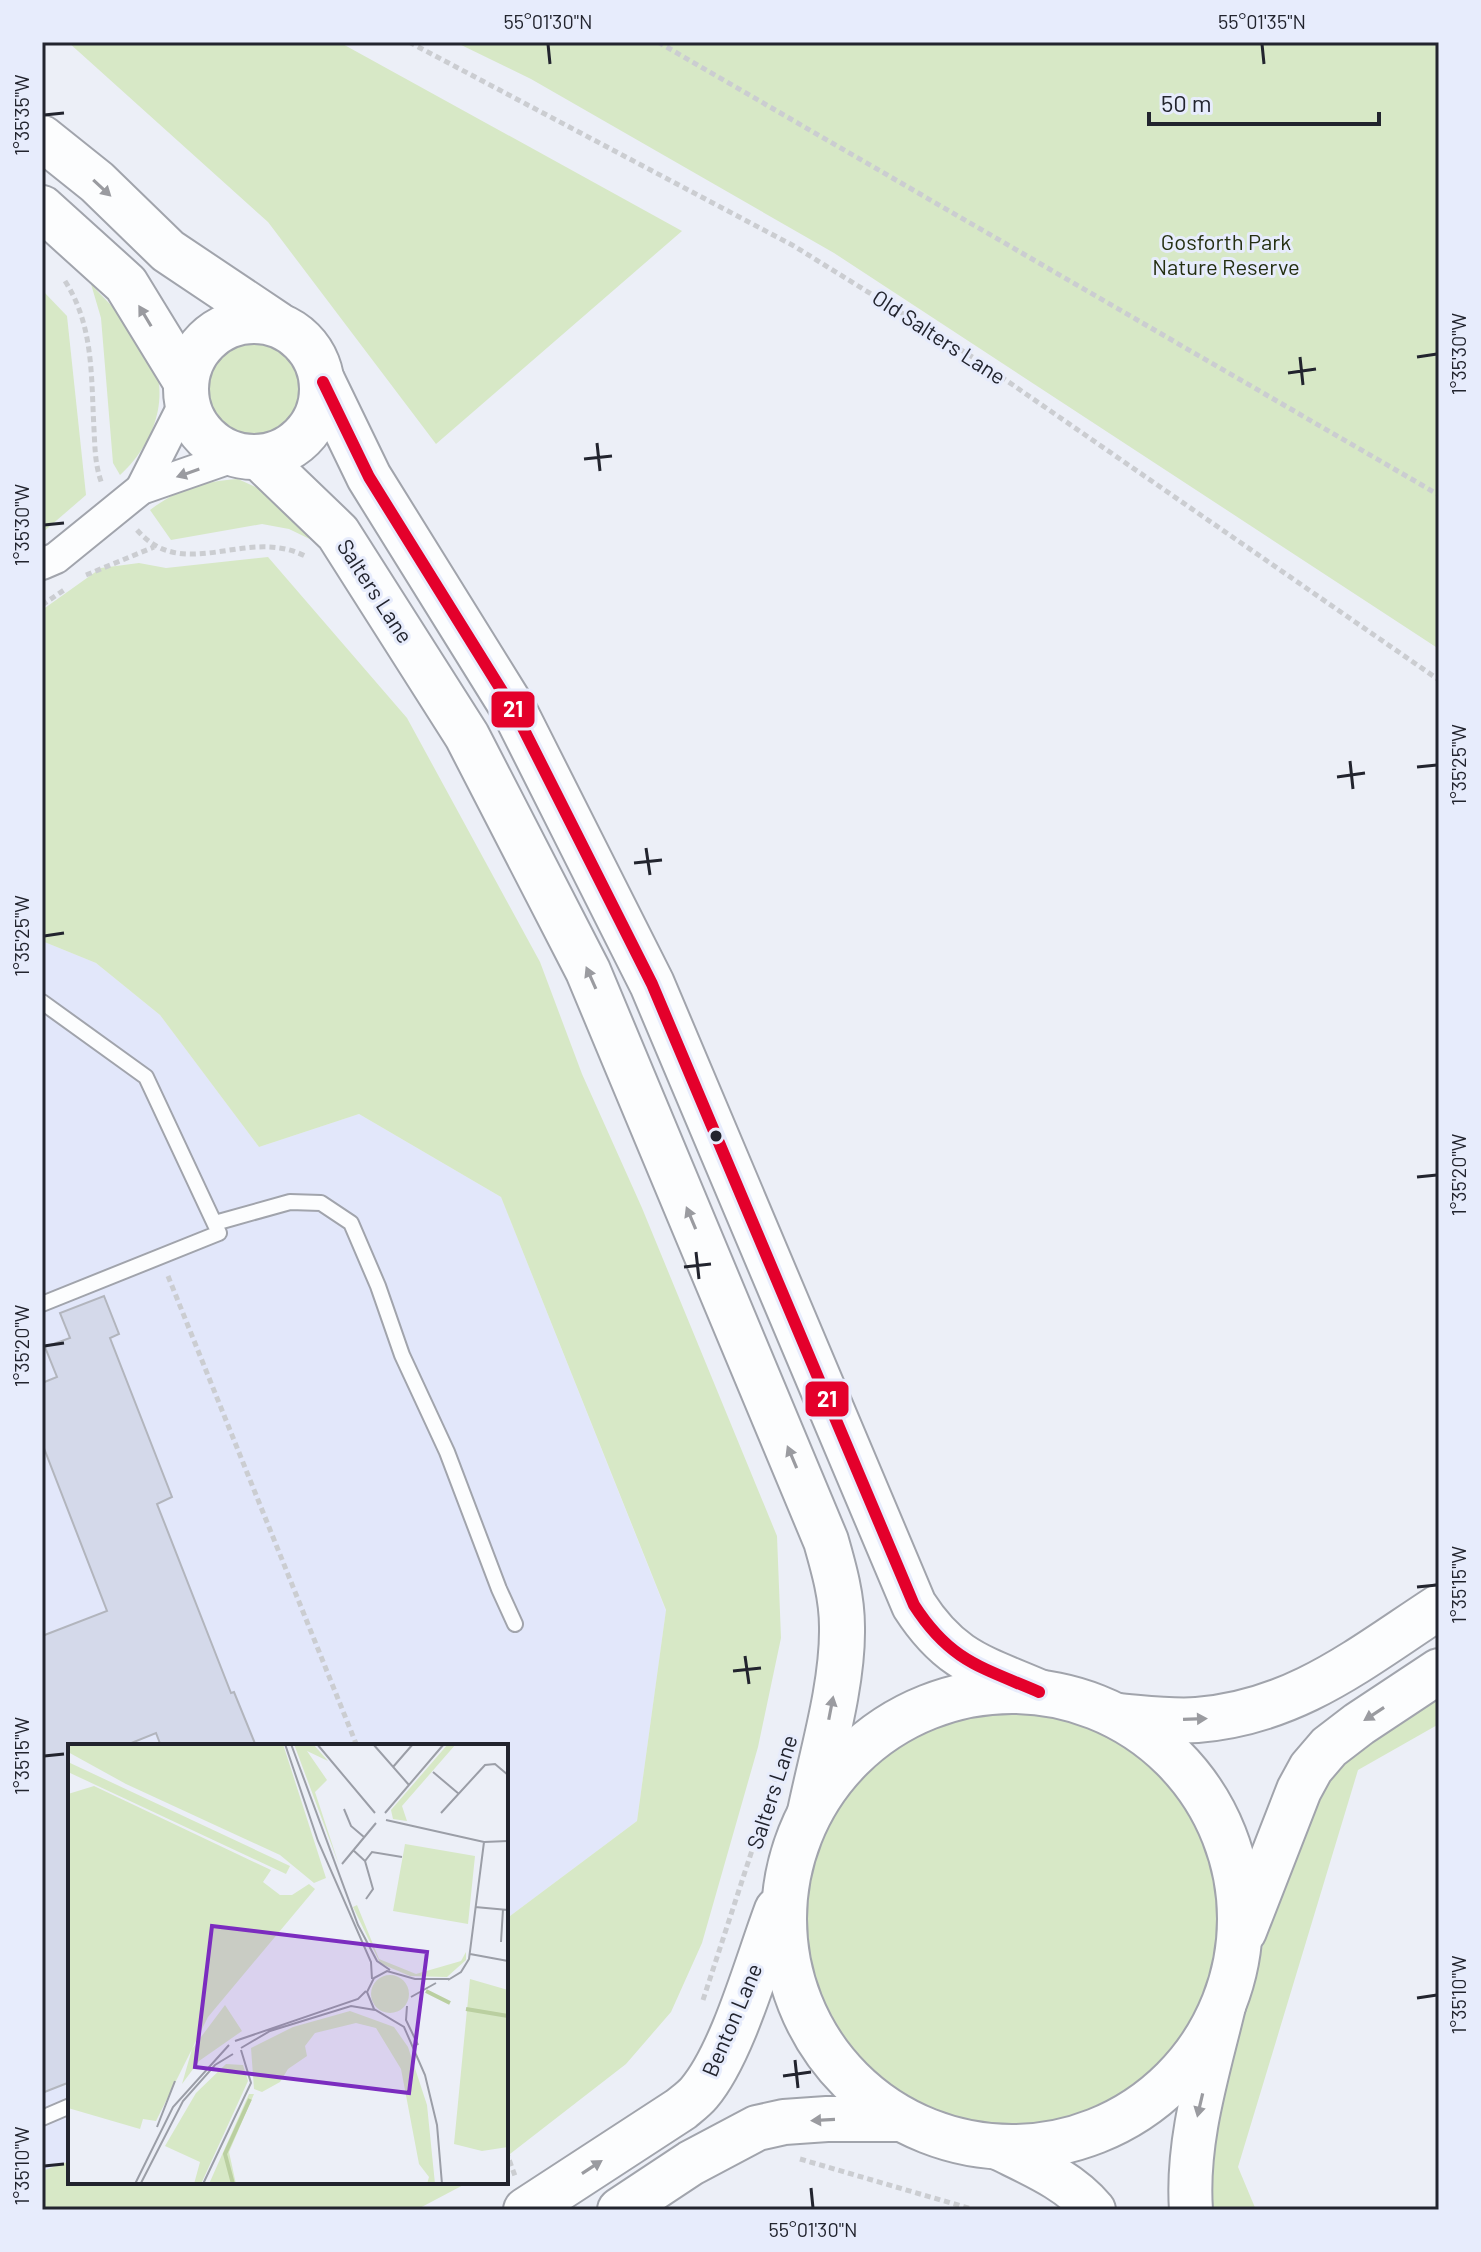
<svg xmlns="http://www.w3.org/2000/svg" width="1481" height="2252" font-family="Barlow,sans-serif">
  <rect width="100%" height="100%" fill="#eceff7"/>
  <!-- built -->
  <polygon fill="#e2e7fa" points="42,941 96,963 160,1015 259,1147 359,1114 501,1197 666,1611 637,1821 506,1919 506,1746 70,1746 70,2161 42,2171"/>
  <!-- green -->
  <g fill="#d7e8c6">
    <polygon points="68,42 339,42 682,231 436,444 268,222"/>
    <polygon points="455,42 1439,42 1439,649 834,253 531,79"/>
    <path d="M91 284C107 302 127 320 141 340 175 384 159 440 120 475L113 463 101 318Z"/>
    <polygon points="42,290 67,316 86,495 42,533"/>
    <circle cx="254" cy="388" r="49"/>
    <path d="M238 479 271 494 320 544 289 529 262 524 171 540 150 510C180 488 201 482 238 479Z"/>
    <polygon points="268,557 407,718 540,962 582,1074 642,1208 777,1536 781,1638 758,1747 702,1943 671,2012 626,2064 506,2157 506,1919 637,1821 666,1610 501,1197 359,1114 259,1147 160,1015 96,963 42,941 42,610 101,568 139,563 166,568"/>
    <polygon points="1439,1691 1439,1724 1358,1770 1238,2167 1256,2210 1209,2210 1212,2114 1298,1829 1348,1747"/>
    <circle cx="1013" cy="1919" r="207"/>
    <polygon points="70,2161 70,2182 469,2182 416,2210 42,2210 42,2171"/>
  </g>
  <!-- building -->
  <polygon fill="#d4d9ea" stroke="#b2b5bd" stroke-width="2" points="104,1296 119,1334 110,1338 172,1497 157,1504 231,1693 234,1692 256,1746 161,1746 156,1733 124,1746 70,1746 70,2082 42,2093 42,1636 107,1611 42,1443 42,1383 57,1377 45,1347 70,1338 60,1313"/>
  <g fill="none" stroke-linecap="round" stroke-linejoin="round">
    <defs>
      <g id="lane">
        <polyline points="42,1002 146,1077 219,1233 42,1304"/>
        <polyline points="215,1223 290,1202 321,1203 351,1223 378,1286 402,1355 447,1452 499,1589 515,1624"/>
        <polyline points="42,2118 70,2106"/>
      </g>
      <g id="street">
        <polyline points="141,489 186,400"/>
        <polyline points="42,564 56,558 141,489 236,456"/>
      </g>
      <g id="secondary">
        <path d="M998 2148C1032 2165 1069 2180 1094 2210"/>
        <path d="M1191 2210C1186 2139 1209 2070 1225 2002"/>
      </g>
      <g id="primary">
        <polyline points="42,138 97,182 168,251 277,324"/>
        <polyline points="42,208 126,284 186,382"/>
        <circle cx="254" cy="389" r="68"/>
        <path d="M323 382 369 477 515 712 652 984 914 1605C950 1661 981 1667 1039 1692"/>
        <path d="M260 458 338 533 467 736 588 971 826 1541C834 1569 842 1597 842 1627 843 1685 822 1754 810 1812"/>
        <circle cx="1012" cy="1919" r="228"/>
        <path d="M1117 1716C1143 1718 1171 1722 1197 1720 1296 1712 1359 1659 1439 1607"/>
        <polyline points="1244,1931 1299,1790 1311,1768 1329,1747 1359,1724 1439,1671"/>
        <path d="M526 2210 681 2109C687 2104 694 2099 699 2093 733 2053 758 1960 777 1910"/>
        <polyline points="620,2210 691,2163 757,2128 784,2122 827,2119 901,2119"/>
      </g>
    </defs>
    <!-- lane casing -->
    <use href="#lane" stroke="#a1a4ac" stroke-width="18"/>
    <!-- street casing -->
    <use href="#street" stroke="#a1a4ac" stroke-width="34"/>
    <!-- secondary casing -->
    <use href="#secondary" stroke="#a1a4ac" stroke-width="46"/>
    <!-- primary casing -->
    <use href="#primary" stroke="#a1a4ac" stroke-width="48"/>
    <!-- path -->
    <g stroke="#cbcdd1" stroke-width="5" stroke-dasharray="6 4" stroke-linecap="butt">
      <polyline points="409,42 794,246 974,358 1439,680"/>
      <polyline points="658,42 1439,495"/>
      <path d="M65 281C94 326 91 377 94 429 95 448 95 466 102 484"/>
      <path d="M137 530C184 584 246 526 305 556"/>
      <polyline points="86,575 154,547"/>
      <polyline points="42,605 64,590"/>
      <polyline points="168,1276 357,1746"/>
      <polyline points="703,2000 777,1774"/>
      <polyline points="506,2151 515,2176"/>
      <polyline points="800,2159 975,2210"/>
    </g>
    <!-- lane -->
    <use href="#lane" stroke="#fcfdfe" stroke-width="14"/>
    <!-- street -->
    <use href="#street" stroke="#fcfdfe" stroke-width="30"/>
    <!-- secondary -->
    <use href="#secondary" stroke="#fcfdfe" stroke-width="42"/>
    <!-- primary -->
    <use href="#primary" stroke="#fcfdfe" stroke-width="44"/>
    <defs>
      <path id="bus-1" d="M323 382 369 477 515 712 652 984 914 1605C950 1661 981 1667 1039 1692"/>
    </defs>
    <!-- bus-1 casing -->
    <use href="#bus-1" stroke="#e7ecfc" stroke-width="18"/>
    <!-- bus-1 -->
    <use href="#bus-1" stroke="#e4002b" stroke-width="12"/>
  </g>
  <!-- one-way arrows -->
  <defs><path id="oneway-solid" d="M-6-.8H1V-3.2L6.5 0L1 3.2V.8H-6Z" transform="scale(2)"/></defs>
  <g fill="#9a9ba0">
    <use href="#oneway-solid" transform="translate(102 188) rotate(43)"/>
    <use href="#oneway-solid" transform="translate(145 316) rotate(-121)"/>
    <use href="#oneway-solid" transform="translate(188 473) rotate(161)"/>
    <use href="#oneway-solid" transform="translate(591 978) rotate(-114)"/>
    <use href="#oneway-solid" transform="translate(691 1218) rotate(-113)"/>
    <use href="#oneway-solid" transform="translate(792 1457) rotate(-113)"/>
    <use href="#oneway-solid" transform="translate(831 1708) rotate(-79)"/>
    <use href="#oneway-solid" transform="translate(1374 1714) rotate(147)"/>
    <use href="#oneway-solid" transform="translate(1195 1719) rotate(-2)"/>
    <use href="#oneway-solid" transform="translate(1200 2105) rotate(103)"/>
    <use href="#oneway-solid" transform="translate(823 2120) rotate(177)"/>
    <use href="#oneway-solid" transform="translate(592 2167) rotate(-33)"/>
  </g>
  <!-- ticks -->
  <path fill="none" stroke="#22242e" stroke-width="3" d="M548 44 550 64M1262 44 1264 64M44 115 64 113M1300 357 1303 385M1417 357 1437 354M1288 373 1316 369M597 443 600 471M584 459 612 456M44 525 64 523M1350 761 1353 789M1417 767 1437 765M1337 777 1365 773M646 848 650 875M634 863 662 860M44 936 64 933M1417 1177 1437 1175M696 1252 699 1279M684 1267 711 1264M44 1346 64 1343M1417 1587 1437 1585M745 1656 749 1684M733 1671 761 1668M44 1756 64 1754M1417 1998 1437 1995M795 2060 798 2088M783 2076 811 2072M44 2166 64 2164M811 2188 813 2208"/>
  <!-- markers -->
  <circle fill="#22242e" stroke="#e7ecfc" stroke-width="3" cx="716" cy="1136" r="7"/>
  <g text-anchor="middle" stroke-width="6" stroke-linejoin="round" paint-order="stroke">
    <!-- park labels -->
    <g font-size="22" fill="#242f11" stroke="#e7ecfc">
      <text x="1226" y="250">Gosforth Park<tspan x="1226" dy="25">Nature Reserve</tspan></text>
    </g>
    <!-- street labels -->
    <g font-size="22" fill="#22242e" stroke="#e7ecfc">
      <text transform="translate(939 337) rotate(33)" y="8">Old Salters Lane</text>
      <text transform="translate(375 591) rotate(57)" y="8">Salters Lane</text>
      <text transform="translate(772 1792) rotate(-72)" y="8">Salters Lane</text>
      <text transform="translate(732 2020) rotate(-67)" y="8">Benton Lane</text>
    </g>
  </g>
  <!-- overview -->
  <g transform="translate(68 1744)">
    <rect width="440" height="440" fill="#eceff7"/>
    <path d="M0 0H215L258 134 246 139 212 111 58 40 0 8ZM226 0H245L260 17 239 7 259 36 247 48 271 121ZM380 0H388L334 62 339 77 325 75 323 66ZM0 18 222 122 218 130 0 28ZM26 42 203 126 195 138 212 151H224L241 140 247 145 140 273 88 377 75 375 72 385 0 364V50ZM337 100 407 112 400 180 325 167ZM289 161 311 215 348 230 393 217 398 208V216L379 233 342 232 316 221 312 219 285 163ZM303 250a19 19 0 1 1 38 0a19 19 0 1 1-38 0ZM402 235 440 246V403L414 407 386 400ZM157 261 174 287 131 317 114 340 124 305ZM282 267 326 283 340 303 359 361 367 440H359L361 433 351 420 333 325 308 284 288 279 247 289 237 302 239 312 220 325 212 338 194 348 186 345 183 304 225 283ZM158 320 175 321 180 337 133 440H126L132 418 97 402 128 349ZM181 350H186L161 408 168 440H141Z" fill="#d7e8c6"/>
    <path fill="none" stroke="#bacfa0" stroke-width="4" d="M358 247 382 259M398 265 440 272M165 440 157 410 182 355"/>
    <path fill="none" stroke="#9b9ea7" stroke-width="2" d="M217 0 250 97 303 218 304 235M223 0 290 181 309 217 322 226M249 0 307 69M305 0 341 41M325 23 345 0M365 28 391 50M276 65 283 82 296 93M317 69 376 0M373 69 417 21 427 20 440 31M318 76 416 98 440 97M285 106 297 117 304 108 334 113M297 117 305 145 298 155M274 120 308 79M407 163 440 166M433 198 435 165M402 210 440 217M380 236 393 228 401 215 416 98M343 253 368 239M339 262 338 276 350 301M167 297 290 255 298 247M173 304 202 287 283 262 307 266M89 383 107 337M73 439 115 357 147 321 165 310M67 440 105 363 161 301M135 440 183 339 173 306M374 440 369 381 357 331 336 283 306 265 299 248 306 234 319 227 347 235H381"/>
    <path fill="#7b2cbf" fill-opacity="0.15" stroke="#7b2cbf" stroke-width="4" d="M144 182 359 208 341 349 127 323Z"/>
    <rect width="440" height="440" fill="none" stroke="#22242e" stroke-width="4"/>
  </g>
  <g stroke="#e7ecfc" stroke-width="3">
    <rect x="490" y="690" width="46" height="39" rx="8" fill="#e4002b"/>
    <rect x="804" y="1380" width="46" height="38" rx="8" fill="#e4002b"/>
  </g>
  <g font-size="22" text-anchor="middle" font-weight="bold" fill="#fff">
    <text x="513" y="717">21</text>
    <text x="827" y="1407">21</text>
  </g>
  <!-- border -->
  <rect width="1481" height="2252" fill="none" stroke="#e7ecfc" stroke-width="88"/>
  <!-- scale -->
  <path d="M1149 112v12h230v-12" fill="none" stroke="#22242e" stroke-width="4"/>
  <text x="1161" y="112" font-size="24" fill="#22242e" stroke="#e7ecfc" stroke-width="6" paint-order="stroke">50 m</text>
  <rect x="44" y="44" width="1393" height="2164" fill="none" stroke="#22242e" stroke-width="3"/>
  <g font-size="20" text-anchor="middle" fill="#22242e">
    <text x="548" y="29">55°01'30"N</text>
    <text x="1262" y="29">55°01'35"N</text>
    <text transform="translate(22 115) rotate(-90)" y="7">1°35'35"W</text>
    <text transform="translate(1459 354) rotate(-90)" y="7">1°35'30"W</text>
    <text transform="translate(22 525) rotate(-90)" y="7">1°35'30"W</text>
    <text transform="translate(1459 765) rotate(-90)" y="7">1°35'25"W</text>
    <text transform="translate(22 936) rotate(-90)" y="7">1°35'25"W</text>
    <text transform="translate(1459 1175) rotate(-90)" y="7">1°35'20"W</text>
    <text transform="translate(22 1346) rotate(-90)" y="7">1°35'20"W</text>
    <text transform="translate(1459 1585) rotate(-90)" y="7">1°35'15"W</text>
    <text transform="translate(22 1756) rotate(-90)" y="7">1°35'15"W</text>
    <text transform="translate(1459 1995) rotate(-90)" y="7">1°35'10"W</text>
    <text transform="translate(22 2166) rotate(-90)" y="7">1°35'10"W</text>
    <text x="813" y="2237">55°01'30"N</text>
  </g>
</svg>
